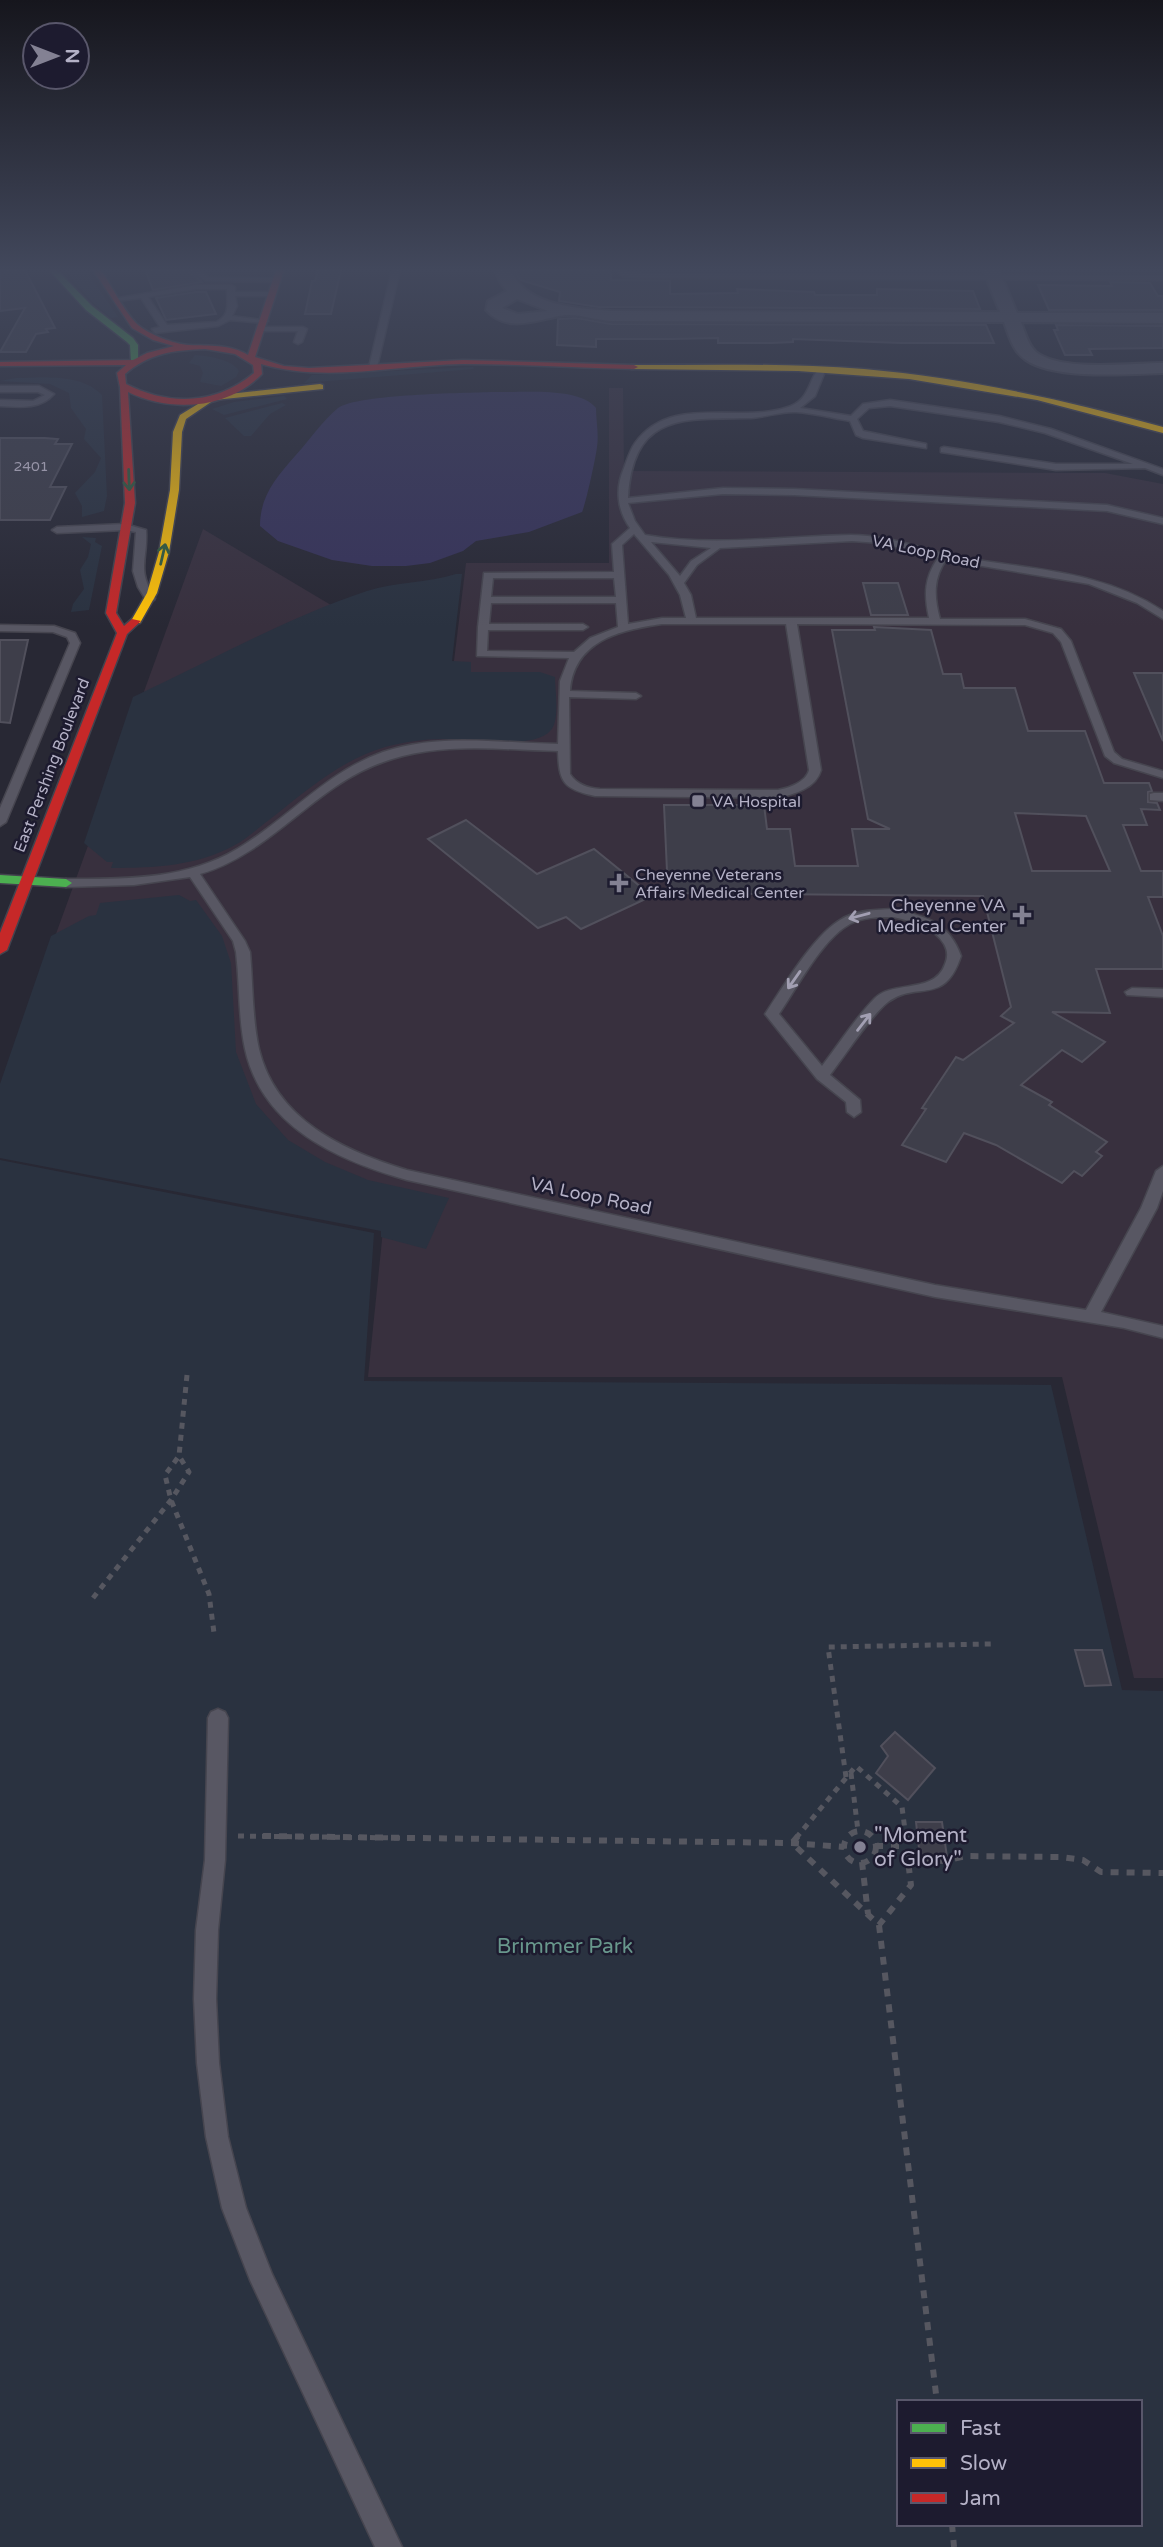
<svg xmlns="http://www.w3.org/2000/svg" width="1163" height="2547" font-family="'Varela Round',sans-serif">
  <rect width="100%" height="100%" fill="#282834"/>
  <!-- medical -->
  <polygon fill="#38303e" points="609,388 623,388 624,471 1105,473 1163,484 1163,1678 1134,1678 1062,1377 368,1377 383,1230 0,1088 203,529 452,677 466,563 609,563"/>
  <!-- green -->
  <g fill="#2a3240" fill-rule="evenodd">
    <polygon points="65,270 86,270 118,317 111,318 90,300"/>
    <path d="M195 355C208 356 232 359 239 371L236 377 221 386 200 382 203 373 200 366 189 363Z"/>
    <polygon points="473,367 474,369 304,383 312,375"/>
    <path d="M16 378C43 378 81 373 102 395L107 496 104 511 82 517V506L75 493 95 472 101 458 84 439 86 429 71 408 69 393 50 384 0 381Z"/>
    <polygon points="284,396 287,399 224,415 212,409 234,402"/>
    <polygon points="282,403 286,405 270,414 251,436 244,436 225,418"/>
    <polygon points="82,537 96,538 95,542 102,546 89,610 71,612 73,604 84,589 80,570 88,557 91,544"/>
    <path d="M456 574H462L452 661 471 662V672H540L555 677C555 691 560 719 551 730 534 751 468 738 443 739 423 739 404 742 385 747 339 761 306 791 269 820 258 828 247 839 235 845 197 866 154 868 111 868L113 862H107L84 843 133 697C210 661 286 618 367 591 395 582 427 583 456 574Z"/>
    <polygon points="179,895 190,901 196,900 222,936 231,963 236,1052 256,1104 288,1140 325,1162 368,1180 449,1198 426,1249 381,1237 381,1231 0,1158 0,1084 51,936 89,916 96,915 100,903"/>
    <path d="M0 1160 374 1233 364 1381 1051 1385 1122 1690 1163 1691V2547H0ZM899 2402H1140V2524H899Z"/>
  </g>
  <!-- water -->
  <path fill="#37335b" d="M493 392C520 393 579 386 596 408 596 420 599 435 597 447 596 457 585 507 582 512L529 532 476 541 463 551 430 563 406 566H372L332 560 278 541 260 526C260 496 276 478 295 456 309 441 322 421 338 408 358 394 465 393 493 392Z"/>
  <!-- building -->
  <g fill="#3e3e4a" stroke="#51505c" stroke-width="2" fill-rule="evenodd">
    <polygon points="0,270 25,270 55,328 46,329 48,332 36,334 26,352 0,352 25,308 0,311"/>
    <polygon points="145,270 187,270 202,282 153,290"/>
    <polygon points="318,270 341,270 331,314 305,314 312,281 315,281"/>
    <polygon points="514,270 611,270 611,280 670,281 670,294 738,293 737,289 814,292 815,295 877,295 877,289 973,291 980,309 598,307 559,301 560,292 520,280"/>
    <polygon points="1110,282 1150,283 1158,296 1163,296 1163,310 1049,310 1038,285 1112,286"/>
    <polygon points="196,292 206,292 216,314 166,320 156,298"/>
    <polygon points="576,318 611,324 986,325 994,343 901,343 793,339 793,342 771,343 718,343 718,338 672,339 596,339 596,347 557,345 558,319"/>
    <polygon points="1056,325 1163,326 1163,348 1089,349 1092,355 1065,355 1054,330 1058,330"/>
    <polygon points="0,438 45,438 58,439 55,444 72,444 50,487 66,487 50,520 0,520"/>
    <polygon points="863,583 898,583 908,615 871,615"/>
    <path d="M874 627 931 630 943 674H961L964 688H1015L1028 731H1085L1104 783H1149L1152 791 1148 792V802L1157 803 1160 810 1141 809 1147 825H1123L1141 871H1163V897H1148L1163 936V969H1096L1110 1013 1052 1012 1105 1042 1082 1062 1062 1050 1021 1085 1052 1102 1049 1105 1107 1142 1096 1152 1102 1156 1082 1176 1074 1171 1062 1183 996 1145 964 1133 946 1162 902 1145 926 1109 922 1108 956 1057 963 1060 1014 1023 1001 1016 1011 1007 983 896 668 893 664 805H764L767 829H790L795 866H858L852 829H890L868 819 832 630H875ZM1015 813 1086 816 1110 871H1032Z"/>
    <polygon points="0,640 28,640 10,723 0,722"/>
    <polygon points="1134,673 1163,673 1163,741"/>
    <polygon points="466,820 537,874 594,849 652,896 581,929 566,917 538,928 428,839"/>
    <polygon points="1075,1650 1102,1650 1111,1685 1085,1686"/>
    <polygon points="895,1732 935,1768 908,1800 876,1773 888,1756 881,1746"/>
    <polygon points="916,1822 942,1822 947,1857 920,1857"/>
  </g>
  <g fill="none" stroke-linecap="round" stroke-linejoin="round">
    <defs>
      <g id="lane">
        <polygon points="189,270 198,270 208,277 276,278 280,280 276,282 206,281"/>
        <polygon points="392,270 400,270 377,367 373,369 369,367"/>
        <polygon points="617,270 642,274 1163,276 1163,280 642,278 622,276"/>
        <path d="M196 285H231L235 287V292H274L271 296H235L237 306 232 316 268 321 264 323 230 320 218 326 155 333 152 329 160 327 141 298 117 301 113 299ZM196 289H227C227 303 231 315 216 322L167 325 148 297Z"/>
        <polygon points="261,327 303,327 307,329 302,342 298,344 294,342 298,331 258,331"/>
        <path d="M822 367 826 369 815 396 800 408 851 416 863 404 890 400 999 416 1051 429 1163 469V475L1145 468 1056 470 941 452V448L944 447 1056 464H1133L1045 433 999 422 890 406 869 408 857 419 863 431 926 444V448L863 438 856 435 850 421C832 418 813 413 796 412 780 411 764 418 747 418 681 419 633 414 628 498L723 488 794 489 1107 505 1163 518V524L1107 511 794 495 723 494 628 503 635 521 645 535C714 547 781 536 851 535 889 535 924 550 960 557 1031 570 1101 570 1163 611V619L1137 603 1089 584 946 560C933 579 934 597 940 619H1025L1061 629 1071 641 1114 752 1122 759 1163 771V778L1114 763 1105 756 1061 642 1053 633 1025 625 797 624 821 770C816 788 795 794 778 798L595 796C563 789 559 782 558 751 476 749 407 737 335 787 291 817 253 859 200 874L245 941 250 952C253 984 252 1018 259 1049 276 1120 344 1151 407 1170L935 1285 1086 1310 1141 1208 1156 1171 1163 1166V1191L1157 1208 1101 1312 1163 1326V1338L1124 1328 935 1297 407 1180C337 1160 262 1127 245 1049 238 1017 240 984 236 952L233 941 190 877 134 885 66 887 60 883 66 879C125 879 185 880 237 849 288 819 326 772 383 752 438 733 501 743 558 744L560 681 569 658 477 656 478 627 484 573 614 572 612 544 630 528C617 510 615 488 624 468 627 460 630 450 635 443 670 394 736 423 785 408 813 401 807 376 822 367ZM634 534 669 575 680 595 686 618H662L628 624 622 545ZM852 541 880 543 938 558C924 578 924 595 929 618H696L691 595 684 583 697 565 720 548ZM651 542 711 548 691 561 680 576ZM493 578H614L616 597H491ZM491 603H616L618 627 590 638 574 652 487 651 488 630H583L588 627 583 624H489ZM662 624H786L809 770C806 782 789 788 778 790L600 789C588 788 577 785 570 774L569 697 636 699 641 696 636 693 570 691C574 641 619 630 662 624Z"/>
        <path d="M0 386H39L54 394C40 410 19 407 0 406V400L33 401 45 395 38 392H0Z"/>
        <path d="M125 524 146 530C148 560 136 569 155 598L154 600H146L138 587 133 571 136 532 125 530 57 533 52 530 57 527Z"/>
        <polygon points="0,625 54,626 75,633 80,643 6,822 0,826 0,808 70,643 67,637 53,632 0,631"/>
        <polygon points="1154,793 1163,793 1163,801 1150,800 1150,794"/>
        <path d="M893 909C925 916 949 922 961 956 944 1007 918 980 888 1002 872 1014 844 1057 830 1075L860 1100 861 1112 854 1117 847 1112 846 1102 817 1079 765 1014C783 987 813 936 840 920 855 910 875 910 893 909ZM893 917C911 921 934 927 944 944 948 951 948 957 945 964 935 994 894 980 875 998 855 1018 839 1044 822 1066L779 1014C797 988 822 939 850 924 863 917 879 917 893 917Z"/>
        <polygon points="1132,988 1163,989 1163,997 1127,995 1125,992"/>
        <polygon points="218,1709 225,1712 228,1718 225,1860 218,1930 216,1999 219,2063 228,2137 246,2208 272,2274 402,2547 375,2547 250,2280 222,2208 206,2137 197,2063 194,1999 196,1930 205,1860 208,1718 211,1712"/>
      </g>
      <path id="street" d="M495 270H511C525 306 577 308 611 311L1000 312 983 270H999L1017 313H1163V323L1021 322C1025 332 1028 345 1036 352 1062 372 1131 363 1163 363V373C1128 374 1055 380 1026 360 1013 352 1009 336 1004 322L611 321C597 320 579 314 566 315 540 318 508 335 486 310L488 301 507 291 500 282ZM517 299 548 311 518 314 502 308Z"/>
      <g id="fast">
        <polygon points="49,270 57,270 92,306 133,338 138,345 138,363 131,361 130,345 127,342 86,310"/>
        <polygon points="0,875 66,879 72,883 66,887 0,883"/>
      </g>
      <g id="slow">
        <path d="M634 365C711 365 787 363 864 369 966 378 1065 400 1163 427V433L1037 400 909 379 798 371 631 369V365Z"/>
        <polygon points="320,384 323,385 323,389 214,400 186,419 182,432 179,490 169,552 157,593 140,623 132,623 131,621 147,593 159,552 170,490 173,432 180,415 211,396"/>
      </g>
      <path id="jam" d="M93 270H101C111 285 125 313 138 325 150 335 174 344 189 345 209 346 230 344 248 355L276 270H284L255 357 284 366 309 368 463 360 634 365 638 367 634 369C577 368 520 364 463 364 397 365 325 383 261 364L262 374C228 409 171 413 128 392L135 503 116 613 124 626 132 619 141 621 127 634 7 950 0 954V933L117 633 106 613 125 503 120 387 117 373 126 365 0 366V362L133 360 147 353 174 346 153 340 132 328ZM205 349 235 354 253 365 254 373C216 405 169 406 126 384L125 374C149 353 175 350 205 349Z"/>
    </defs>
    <!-- lane casing -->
    <use href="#lane" stroke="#46454f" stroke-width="3"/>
    <!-- street casing -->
    <use href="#street" stroke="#46454f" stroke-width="4"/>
    <!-- fast casing -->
    <use href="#fast" stroke="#43434e" stroke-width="3"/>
    <!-- slow casing -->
    <use href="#slow" stroke="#43434e" stroke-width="3"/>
    <!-- jam casing -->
    <use href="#jam" stroke="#43434e" stroke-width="3"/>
    <!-- path-far1 -->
    <g stroke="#565760" stroke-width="5" stroke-dasharray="6 6" stroke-linecap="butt">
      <polyline points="187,1375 179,1456 165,1475 171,1500 209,1594 214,1633"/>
      <polyline points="93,1598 171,1500 189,1472 179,1456"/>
      <polyline points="851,1773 858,1831"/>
      <polyline points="846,1777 828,1647 991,1644"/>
      <polyline points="238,1836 402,1838"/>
      <polyline points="796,1838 856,1766 902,1807 906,1838"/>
    </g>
    <!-- path -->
    <g stroke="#565760" stroke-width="6" stroke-dasharray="8 8" stroke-linecap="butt">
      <circle cx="860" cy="1847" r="16"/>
      <polyline points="263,1836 792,1843 844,1847"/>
      <polyline points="798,1836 792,1843 879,1925 911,1885 905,1836"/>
      <polyline points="875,1846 906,1846"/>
      <polyline points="907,1860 944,1861 966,1856 1061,1857 1083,1860 1101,1872 1163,1873"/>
      <polyline points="862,1862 868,1914"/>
      <polyline points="879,1925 937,2402"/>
      <polyline points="952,2524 954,2547"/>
    </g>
    <!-- lane -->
    <use href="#lane" fill="#585763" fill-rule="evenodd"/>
    <!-- street -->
    <use href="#street" fill="#585763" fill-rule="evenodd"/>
    <!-- fast -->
    <use href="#fast" fill="#4caf50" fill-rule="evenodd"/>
    <!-- slow -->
    <use href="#slow" fill="#ffc107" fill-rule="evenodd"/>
    <!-- jam -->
    <use href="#jam" fill="#c62828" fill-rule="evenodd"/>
  </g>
  <!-- one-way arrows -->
  <defs><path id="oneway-shaft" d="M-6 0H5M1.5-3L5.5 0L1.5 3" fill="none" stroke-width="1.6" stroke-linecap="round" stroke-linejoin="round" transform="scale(1.75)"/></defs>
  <g stroke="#325e3e">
    <use href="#oneway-shaft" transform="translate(129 480) rotate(88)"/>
    <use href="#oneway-shaft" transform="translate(163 554) rotate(-77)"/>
  </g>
  <g stroke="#a29fb2">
    <use href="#oneway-shaft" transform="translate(859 916) rotate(165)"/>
    <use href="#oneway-shaft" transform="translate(794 980) rotate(125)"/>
    <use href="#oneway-shaft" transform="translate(864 1022) rotate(-52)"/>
  </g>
  <!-- sky -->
  <linearGradient id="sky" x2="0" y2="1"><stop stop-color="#16161d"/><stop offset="0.43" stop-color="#42485c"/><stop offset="1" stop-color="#42485c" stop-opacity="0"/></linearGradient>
  <rect width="1163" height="627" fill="url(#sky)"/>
  <!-- markers -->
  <g fill="#838193" stroke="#1d1b2f" stroke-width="2.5">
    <rect x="691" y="794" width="14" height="14" rx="3.5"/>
    <path d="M615.5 872.5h7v7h7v7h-7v7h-7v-7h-7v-7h7z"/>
    <path d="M1018.5 904.5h7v7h7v7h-7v7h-7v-7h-7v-7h7z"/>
    <circle cx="860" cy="1847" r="7"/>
  </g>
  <g text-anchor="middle" stroke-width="5" stroke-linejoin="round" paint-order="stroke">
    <!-- number labels -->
    <g font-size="14" fill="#9694a7">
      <text x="31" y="471">2401</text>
    </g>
    <!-- far-street labels -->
    <g font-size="16" fill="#b4b1c6" stroke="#1d1b2f">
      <text transform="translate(926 551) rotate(12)" y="6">VA Loop Road</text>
      <text transform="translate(51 765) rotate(-69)" y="6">East Pershing Boulevard</text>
    </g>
    <!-- far-poi labels -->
    <g font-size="16" fill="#b4b1c6" stroke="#1d1b2f" text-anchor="start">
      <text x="712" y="807">VA Hospital</text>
      <text x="635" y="880">Cheyenne Veterans<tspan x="635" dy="18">Affairs Medical Center</tspan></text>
    </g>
    <!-- poi labels -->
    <g font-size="18" fill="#b4b1c6" stroke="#1d1b2f" text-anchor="end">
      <text x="1006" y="911">Cheyenne VA<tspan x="1006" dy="21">Medical Center</tspan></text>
    </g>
    <!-- street labels -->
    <g font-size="18" fill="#b4b1c6" stroke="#1d1b2f">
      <text transform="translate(591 1196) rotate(12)" y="6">VA Loop Road</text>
    </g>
    <!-- near-poi labels -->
    <g font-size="21" fill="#b4b1c6" stroke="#1d1b2f" text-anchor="start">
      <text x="874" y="1842">"Moment<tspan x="874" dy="24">of Glory"</tspan></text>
    </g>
    <!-- near-park labels -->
    <g font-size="21" fill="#68978c" stroke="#1d1b2f">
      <text x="565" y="1953">Brimmer Park</text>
    </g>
  </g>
  <!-- legend -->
  <rect x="897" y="2400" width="245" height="126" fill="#1d1b2f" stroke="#59576b" stroke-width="2"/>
  <rect x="911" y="2423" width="35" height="10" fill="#4caf50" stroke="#59576b" stroke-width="2"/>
  <text x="960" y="2435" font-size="21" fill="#b4b1c6">Fast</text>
  <rect x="911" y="2458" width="35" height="10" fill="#ffc107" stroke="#59576b" stroke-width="2"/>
  <text x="960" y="2470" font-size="21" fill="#b4b1c6">Slow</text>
  <rect x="911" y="2493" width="35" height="10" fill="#c62828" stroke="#59576b" stroke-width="2"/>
  <text x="960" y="2505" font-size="21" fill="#b4b1c6">Jam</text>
  <!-- north arrow -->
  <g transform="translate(56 56) rotate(90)"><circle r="33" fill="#1d1b2f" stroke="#59576b" stroke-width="2"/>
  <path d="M0-5L12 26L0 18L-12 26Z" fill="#838193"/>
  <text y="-10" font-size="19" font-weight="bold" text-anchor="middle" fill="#b4b1c6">N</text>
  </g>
</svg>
